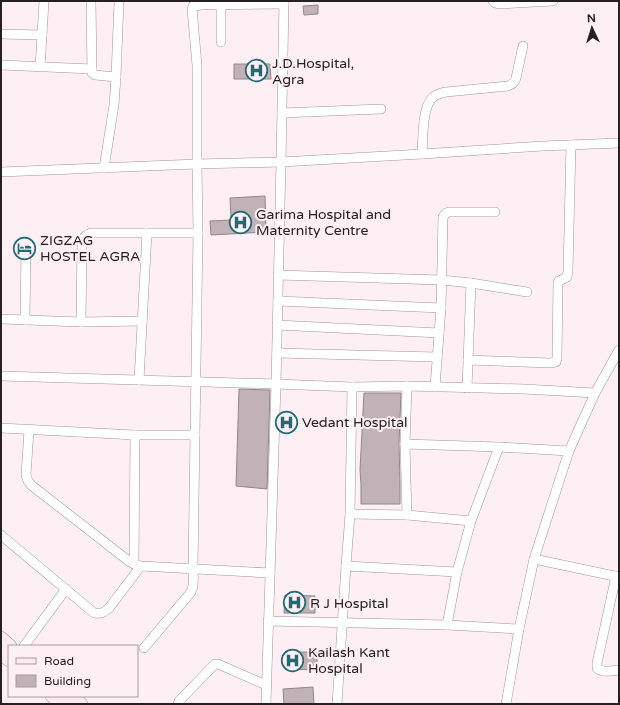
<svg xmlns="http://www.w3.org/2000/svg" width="620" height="705" font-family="'Varela Round',sans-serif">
  <rect width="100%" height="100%" fill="#fdeff4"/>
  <!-- building -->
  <g fill="#c0b2b7" stroke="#92868a">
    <polygon points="318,5 318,14 304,15 303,6"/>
    <polygon points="234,64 270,64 271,79 234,79"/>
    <polygon points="265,196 266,232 211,235 210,221 231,220 230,198"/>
    <polygon points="239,389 270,390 267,489 236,486"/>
    <polygon points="364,393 401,393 399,444 400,483 400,504 361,504 361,485 360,470"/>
    <polygon points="285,595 315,596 315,613 284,613"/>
    <polygon points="285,652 317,652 317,670 285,669"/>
    <polygon points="313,687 314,704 284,704 283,689"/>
  </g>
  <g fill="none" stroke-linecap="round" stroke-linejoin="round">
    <defs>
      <g id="street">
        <polyline points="91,1 92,73 95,75 116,77"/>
        <polyline points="493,1 495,3 499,4 553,1"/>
        <polyline points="1,34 42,35 44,1"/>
        <polyline points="221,42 221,5"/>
        <polyline points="1,65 92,69"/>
        <polyline points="40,67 42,35"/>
        <polyline points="282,113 381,109"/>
        <path d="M422 154C423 140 422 108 432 98 436 94 441 93 446 92L508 86C512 84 515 83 516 78L523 46"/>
        <polyline points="104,168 114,105 116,77 119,1"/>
        <polyline points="1,172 197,164 281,162 422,154 543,146 619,143"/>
        <polyline points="278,275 441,280 471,283 527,292"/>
        <polyline points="278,301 441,308"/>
        <polyline points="1,319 81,322"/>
        <polyline points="25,320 26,248"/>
        <path d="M142 321 81 322 82 241C84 236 86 235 91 233H198"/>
        <polyline points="277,325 439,333"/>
        <polyline points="277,353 437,357"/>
        <polyline points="468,360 550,363 556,362 557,358 558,283 559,281 567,277 568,271 571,145"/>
        <polyline points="1,376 276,384 352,387 407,386 524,389 595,393"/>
        <polyline points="139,380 147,233"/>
        <polyline points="435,387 441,308 443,217 446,213 449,212 495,212"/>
        <polyline points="467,388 471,283"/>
        <polyline points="1,428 135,435 195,435"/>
        <polyline points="29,430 26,475 28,481 31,485 130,562 134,564"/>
        <polyline points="135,435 134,564 141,566 270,573"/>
        <polyline points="405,444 407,386"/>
        <polyline points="350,514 407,515 471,521 499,447 569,451"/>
        <polyline points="407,515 405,444 499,447"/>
        <path d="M1 535 94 613C101 614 104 613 109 608L141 566"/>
        <polyline points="534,559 619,577"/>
        <polyline points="346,566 350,514 352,387"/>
        <polyline points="457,572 471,521"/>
        <path d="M616 576 597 663V668C602 673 612 671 619 670"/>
        <polyline points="268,621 447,625 519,629"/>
        <polyline points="24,646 66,589"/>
        <path d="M144 648 191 592C195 585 193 576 193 568L198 233 197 164V65L192 9 193 6 202 5 284 4"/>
        <polyline points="178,704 179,701 215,664 218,664 266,685"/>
        <polyline points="266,704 276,384 281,162 284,1"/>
        <polyline points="337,704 346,566 457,572 447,625"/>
        <polyline points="506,704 519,629 534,559 569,451 595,393 619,350"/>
      </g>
      <g id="secondary">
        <polyline points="1,638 10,646"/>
        <polyline points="1,653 9,660"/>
        <polyline points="52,696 62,704"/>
        <polyline points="70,696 81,704"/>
      </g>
    </defs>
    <!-- street casing -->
    <use href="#street" stroke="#a19498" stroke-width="10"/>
    <!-- secondary casing -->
    <use href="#secondary" stroke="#a19498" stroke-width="14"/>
    <!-- street -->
    <use href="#street" stroke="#fff" stroke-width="9"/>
    <!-- secondary -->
    <use href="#secondary" stroke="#feebf2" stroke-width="13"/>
  </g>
  <!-- icons -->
  <defs>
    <symbol id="hospital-ring" viewBox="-11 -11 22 22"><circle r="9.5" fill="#fdeff4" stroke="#206a74" stroke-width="1.5"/><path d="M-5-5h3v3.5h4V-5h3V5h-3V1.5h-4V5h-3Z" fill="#206a74"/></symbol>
    <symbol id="hotel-ring" viewBox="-11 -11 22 22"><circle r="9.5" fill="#fdeff4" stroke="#206a74" stroke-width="1.5"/><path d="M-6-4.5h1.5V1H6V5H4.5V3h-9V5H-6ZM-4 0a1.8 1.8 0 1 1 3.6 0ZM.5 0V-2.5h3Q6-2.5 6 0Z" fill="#206a74"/></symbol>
  </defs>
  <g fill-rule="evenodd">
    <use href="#hospital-ring" x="244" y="58" width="25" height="25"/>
    <use href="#hospital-ring" x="228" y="210" width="25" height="25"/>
    <use href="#hotel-ring" x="12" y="236" width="25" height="25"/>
    <use href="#hospital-ring" x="274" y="410" width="25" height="25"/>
    <use href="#hospital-ring" x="282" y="590" width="25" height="25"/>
    <use href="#hospital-ring" x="280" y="648" width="25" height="25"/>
  </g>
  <g text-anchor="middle" stroke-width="4" stroke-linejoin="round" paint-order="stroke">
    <!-- poi labels -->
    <g font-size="14" fill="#252021" stroke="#fdeff4" text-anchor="start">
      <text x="272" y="68">J.D.Hospital,<tspan x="272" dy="16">Agra</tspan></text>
      <text x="256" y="219">Garima Hospital and<tspan x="256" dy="16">Maternity Centre</tspan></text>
      <text x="40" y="245">ZIGZAG<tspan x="40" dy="16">HOSTEL AGRA</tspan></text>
      <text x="302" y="427">Vedant Hospital</text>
      <text x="310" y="608">R J Hospital</text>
      <text x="308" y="657">Kailash Kant<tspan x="308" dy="16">Hospital</tspan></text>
    </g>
  </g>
  <!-- border -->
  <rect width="620" height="705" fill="none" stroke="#252021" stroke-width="4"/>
  <!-- legend -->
  <rect x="8" y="645" width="130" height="52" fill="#fdeff4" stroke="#a79ca0"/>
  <rect x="16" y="658" width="20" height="6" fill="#feebf2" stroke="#a79ca0"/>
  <text x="44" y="665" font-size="12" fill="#252021">Road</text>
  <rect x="16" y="675" width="20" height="12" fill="#c0b2b7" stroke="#a79ca0"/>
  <text x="44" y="685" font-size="12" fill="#252021">Building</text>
  <!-- north arrow -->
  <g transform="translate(592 28) rotate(356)" stroke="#fdeff4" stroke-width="3" paint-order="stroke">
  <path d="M0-3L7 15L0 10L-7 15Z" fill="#252021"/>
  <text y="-6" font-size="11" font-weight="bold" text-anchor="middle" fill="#252021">N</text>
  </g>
</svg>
